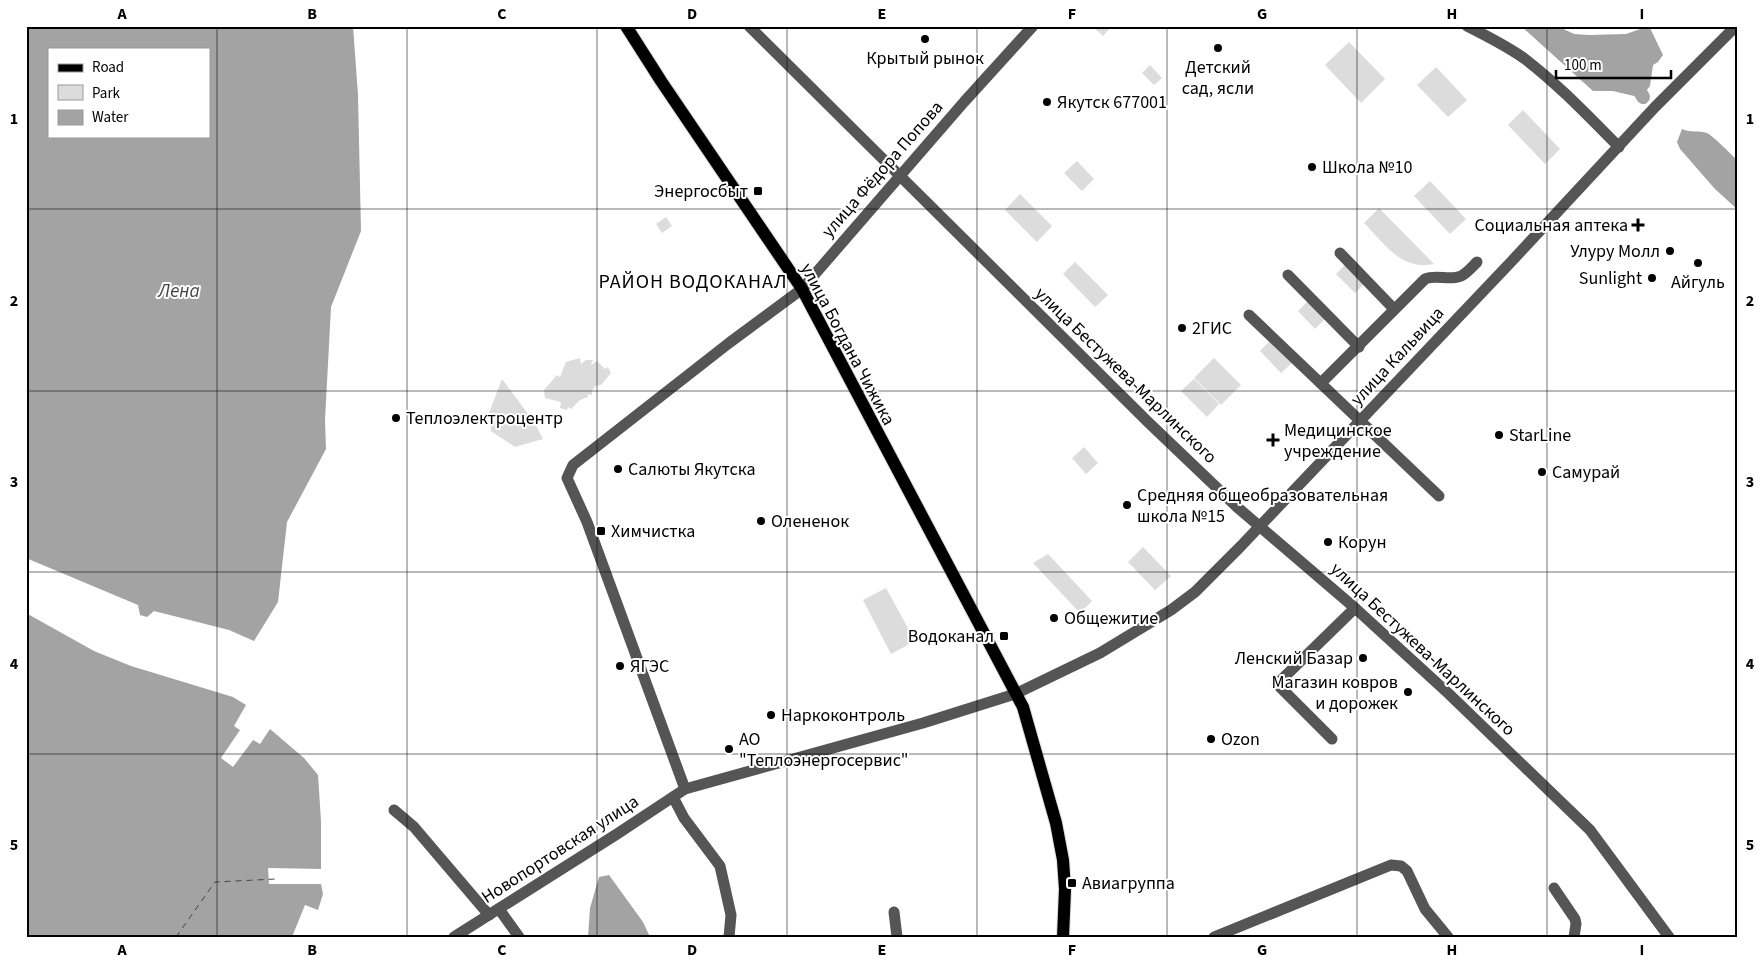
<svg xmlns="http://www.w3.org/2000/svg" width="1764" height="963" font-family="'Source Sans 3',sans-serif">
  <rect width="100%" height="100%" fill="#fff"/>
  <!-- green -->
  <g fill="#dcdcdc">
    <polygon points="1092,26 1112,26 1103,36"/>
    <polygon points="1349,42 1385,79 1361,103 1325,65"/>
    <polygon points="1150,65 1162,78 1154,85 1142,73"/>
    <polygon points="1436,67 1467,100 1448,117 1417,85"/>
    <polygon points="1523,110 1560,149 1545,164 1508,125"/>
    <polygon points="1077,161 1094,179 1082,191 1064,173"/>
    <polygon points="1430,181 1466,219 1450,234 1414,196"/>
    <polygon points="1020,194 1052,226 1037,242 1005,210"/>
    <path d="M1379 208 1434 264C1401 271 1385 244 1364 223Z"/>
    <polygon points="666,217 672,226 662,233 656,224"/>
    <polygon points="1075,262 1108,295 1095,307 1063,274"/>
    <polygon points="1346,264 1365,283 1355,293 1336,274"/>
    <polygon points="1308,301 1325,319 1315,329 1298,311"/>
    <polygon points="1271,340 1293,362 1281,373 1260,351"/>
    <polygon points="580,358 581,364 586,360 593,360 591,365 597,361 605,369 608,367 611,373 601,385 595,386 592,391 592,395 588,394 588,397 580,400 571,409 568,407 567,410 560,408 561,402 545,398 544,390 557,375 560,377 566,362"/>
    <polygon points="1214,358 1241,385 1221,405 1194,378"/>
    <polygon points="502,379 534,422 543,439 515,447 491,431 489,413"/>
    <polygon points="1194,379 1219,404 1207,417 1181,391"/>
    <polygon points="1084,447 1098,463 1086,474 1072,458"/>
    <polygon points="1143,547 1171,576 1155,590 1128,562"/>
    <polygon points="1048,554 1092,601 1080,613 1033,563"/>
    <polygon points="886,588 915,641 891,654 863,600"/>
  </g>
  <!-- water -->
  <g fill="#a3a3a3" fill-rule="evenodd">
    <path d="M26 26H353L358 95 361 231 331 307 325 420 326 449 287 522 278 602 254 641 229 630 154 611 147 617 140 615 138 605 26 558ZM49 49H209V136H49Z"/>
    <polygon points="1521,26 1557,26 1574,34 1589,35 1626,34 1649,26 1663,55 1658,62 1653,65 1650,86 1646,91 1634,96 1613,91 1593,91"/>
    <path d="M1682 129C1691 133 1699 130 1707 133 1713 136 1732 155 1738 161V210L1715 189 1680 149 1677 142Z"/>
    <polygon points="26,613 94,651 131,666 233,697 246,705 234,726 240,730 221,758 233,767 253,740 260,744 270,729 304,758 318,775 321,821 321,869 268,868 269,884 321,884 323,894 318,910 305,905 292,937 26,937"/>
    <polygon points="609,875 643,922 650,937 588,937 590,908 599,877"/>
  </g>
  <g fill="none" stroke-linecap="round" stroke-linejoin="round">
    <!-- river -->
    <polyline stroke="#a3a3a3" stroke-width="14" points="1632,77 1643,97"/>
    <!-- ferry -->
    <polyline stroke="#444" stroke-width="1" stroke-dasharray="6 5" stroke-linecap="butt" points="176,937 215,882 276,879"/>
    <defs>
      <polyline id="major" points="626,26 661,81 802,289 1023,707 1056,823 1063,860 1065,889 1063,937"/>
    </defs>
    <!-- major casing -->
    <use href="#major" stroke="#dbdbdb" stroke-width="14"/>
    <!-- minor -->
    <g stroke="#555" stroke-width="11">
      <polyline points="749,26 1148,422 1237,507 1355,608 1449,694 1590,830 1669,937"/>
      <path d="M1467 26C1487 36 1507 46 1525 59 1559 85 1589 117 1619 147"/>
      <polyline points="1340,253 1394,309"/>
      <polyline points="1288,275 1359,347"/>
      <polyline points="1249,315 1439,496"/>
      <path d="M1321 383 1425 279C1436 274 1450 281 1461 276 1467 273 1472 267 1477 262"/>
      <polyline points="1332,739 1277,684 1355,608"/>
      <polyline points="685,789 587,522 567,478 573,465 729,343 802,289 964,102 1033,26"/>
      <polyline points="673,797 684,818 720,866 731,915 729,937"/>
      <polyline points="394,810 414,827 489,915"/>
      <polyline points="1554,888 1575,919 1576,924 1574,937"/>
      <polyline points="499,909 519,937"/>
      <polyline points="894,912 897,937"/>
      <polyline points="454,937 617,834 685,789 923,723 1015,694 1100,653 1171,610 1195,592 1241,546 1510,263 1655,107 1736,26"/>
      <polyline points="1214,937 1391,865 1401,866 1407,871 1425,909 1448,937"/>
    </g>
    <!-- major -->
    <use href="#major" stroke="#000" stroke-width="12"/>
  </g>
  <!-- grid -->
  <path fill="none" stroke="#000" stroke-width="1" stroke-opacity="0.55" d="M217 26V937M407 26V937M597 26V937M787 26V937M977 26V937M1167 26V937M1357 26V937M1547 26V937M26 209H1738M26 391H1738M26 572H1738M26 754H1738"/>
  <!-- markers -->
  <g fill="#000" stroke="#fff" stroke-width="2">
    <circle cx="925" cy="39" r="5"/>
    <circle cx="1218" cy="48" r="5"/>
    <circle cx="1047" cy="102" r="5"/>
    <circle cx="1312" cy="167" r="5"/>
    <rect x="753" y="186" width="10" height="10" rx="2.5"/>
    <path d="M1635.5 217.5h5v5h5v5h-5v5h-5v-5h-5v-5h5z"/>
    <circle cx="1670" cy="251" r="5"/>
    <circle cx="1698" cy="263" r="5"/>
    <circle cx="1652" cy="278" r="5"/>
    <circle cx="1182" cy="328" r="5"/>
    <circle cx="396" cy="418" r="5"/>
    <circle cx="1499" cy="435" r="5"/>
    <path d="M1270.5 432.5h5v5h5v5h-5v5h-5v-5h-5v-5h5z"/>
    <circle cx="618" cy="469" r="5"/>
    <circle cx="1542" cy="472" r="5"/>
    <circle cx="1127" cy="505" r="5"/>
    <circle cx="761" cy="521" r="5"/>
    <rect x="596" y="526" width="10" height="10" rx="2.5"/>
    <circle cx="1328" cy="542" r="5"/>
    <circle cx="1054" cy="618" r="5"/>
    <rect x="999" y="631" width="10" height="10" rx="2.5"/>
    <circle cx="1363" cy="658" r="5"/>
    <circle cx="620" cy="666" r="5"/>
    <circle cx="1408" cy="692" r="5"/>
    <circle cx="771" cy="715" r="5"/>
    <circle cx="1211" cy="739" r="5"/>
    <circle cx="729" cy="749" r="5"/>
    <rect x="1067" y="878" width="10" height="10" rx="2.5"/>
  </g>
  <g text-anchor="middle" stroke-width="4" stroke-linejoin="round" paint-order="stroke">
    <!-- poi labels -->
    <g font-size="18" fill="#000" stroke="#fff" text-anchor="start">
      <text x="925" y="64" text-anchor="middle">Крытый рынок</text>
      <text x="1218" y="73" text-anchor="middle">Детский<tspan x="1218" dy="21">сад, ясли</tspan></text>
      <text x="1057" y="108">Якутск 677001</text>
      <text x="1322" y="173">Школа №10</text>
      <text x="748" y="197" text-anchor="end">Энергосбыт</text>
      <text x="1628" y="231" text-anchor="end">Социальная аптека</text>
      <text x="1660" y="257" text-anchor="end">Улуру Молл</text>
      <text x="1642" y="284" text-anchor="end">Sunlight</text>
      <text x="1698" y="288" text-anchor="middle">Айгуль</text>
      <text x="1192" y="334">2ГИС</text>
      <text x="406" y="424">Теплоэлектроцентр</text>
      <text x="1284" y="436">Медицинское<tspan x="1284" dy="21">учреждение</tspan></text>
      <text x="1509" y="441">StarLine</text>
      <text x="628" y="475">Салюты Якутска</text>
      <text x="1552" y="478">Самурай</text>
      <text x="1137" y="501">Средняя общеобразовательная<tspan x="1137" dy="21">школа №15</tspan></text>
      <text x="771" y="527">Олененок</text>
      <text x="611" y="537">Химчистка</text>
      <text x="1338" y="548">Корун</text>
      <text x="1064" y="624">Общежитие</text>
      <text x="994" y="642" text-anchor="end">Водоканал</text>
      <text x="1353" y="664" text-anchor="end">Ленский Базар</text>
      <text x="630" y="672">ЯГЭС</text>
      <text x="1398" y="688" text-anchor="end">Магазин ковров<tspan x="1398" dy="21">и дорожек</tspan></text>
      <text x="781" y="721">Наркоконтроль</text>
      <text x="739" y="745">АО<tspan x="739" dy="21">"Теплоэнергосервис"</tspan></text>
      <text x="1221" y="745">Ozon</text>
      <text x="1082" y="889">Авиагруппа</text>
    </g>
    <!-- street labels -->
    <g font-size="18" fill="#000" stroke="#fff">
      <text transform="translate(882 169) rotate(-49)" y="6">улица Фёдора Попова</text>
      <text transform="translate(848 344) rotate(62)" y="6">улица Богдана Чижика</text>
      <text transform="translate(1397 356) rotate(-47)" y="6">улица Кальвица</text>
      <text transform="translate(1126 375) rotate(44)" y="6">улица Бестужева-Марлинского</text>
      <text transform="translate(1423 649) rotate(43)" y="6">улица Бестужева-Марлинского</text>
      <text transform="translate(560 849) rotate(-33)" y="6">Новопортовская улица</text>
    </g>
    <!-- water labels -->
    <g font-size="19" font-style="italic" fill="#444" stroke="#fff">
      <text x="179" y="297">Лена</text>
    </g>
    <!-- quarter labels -->
    <g font-size="20" letter-spacing="1" fill="#000" stroke="#fff">
      <text x="693" y="288">РАЙОН ВОДОКАНАЛ</text>
    </g>
  </g>
  <!-- border -->
  <rect width="1764" height="963" fill="none" stroke="#ffffff" stroke-width="55"/>
  <!-- legend -->
  <rect x="48" y="48" width="162" height="90" fill="#ffffff" stroke="#999999"/>
  <rect x="58" y="64" width="25" height="8" fill="#000000" stroke="#999999"/>
  <text x="92" y="72" font-size="15" fill="#000000">Road</text>
  <rect x="58" y="85" width="25" height="15" fill="#dcdcdc" stroke="#999999"/>
  <text x="92" y="98" font-size="15" fill="#000000">Park</text>
  <rect x="58" y="110" width="25" height="15" fill="#a3a3a3" stroke="#999999"/>
  <text x="92" y="122" font-size="15" fill="#000000">Water</text>
  <!-- scale -->
  <path d="M1556 70v8h115v-8" fill="none" stroke="#000000" stroke-width="2.5"/>
  <text x="1564" y="70" font-size="15" fill="#000000" stroke="#ffffff" stroke-width="4" paint-order="stroke">100 m</text>
  <rect x="28" y="28" width="1708" height="908" fill="none" stroke="#000" stroke-width="2"/>
  <g font-size="16" text-anchor="middle" font-weight="bold" fill="#000">
    <text x="122" y="19">A</text>
    <text x="312" y="19">B</text>
    <text x="502" y="19">C</text>
    <text x="692" y="19">D</text>
    <text x="882" y="19">E</text>
    <text x="1072" y="19">F</text>
    <text x="1262" y="19">G</text>
    <text x="1452" y="19">H</text>
    <text x="1642" y="19">I</text>
    <text x="14" y="124">1</text>
    <text x="1750" y="124">1</text>
    <text x="14" y="306">2</text>
    <text x="1750" y="306">2</text>
    <text x="14" y="487">3</text>
    <text x="1750" y="487">3</text>
    <text x="14" y="669">4</text>
    <text x="1750" y="669">4</text>
    <text x="14" y="850">5</text>
    <text x="1750" y="850">5</text>
    <text x="122" y="955">A</text>
    <text x="312" y="955">B</text>
    <text x="502" y="955">C</text>
    <text x="692" y="955">D</text>
    <text x="882" y="955">E</text>
    <text x="1072" y="955">F</text>
    <text x="1262" y="955">G</text>
    <text x="1452" y="955">H</text>
    <text x="1642" y="955">I</text>
  </g>
</svg>
